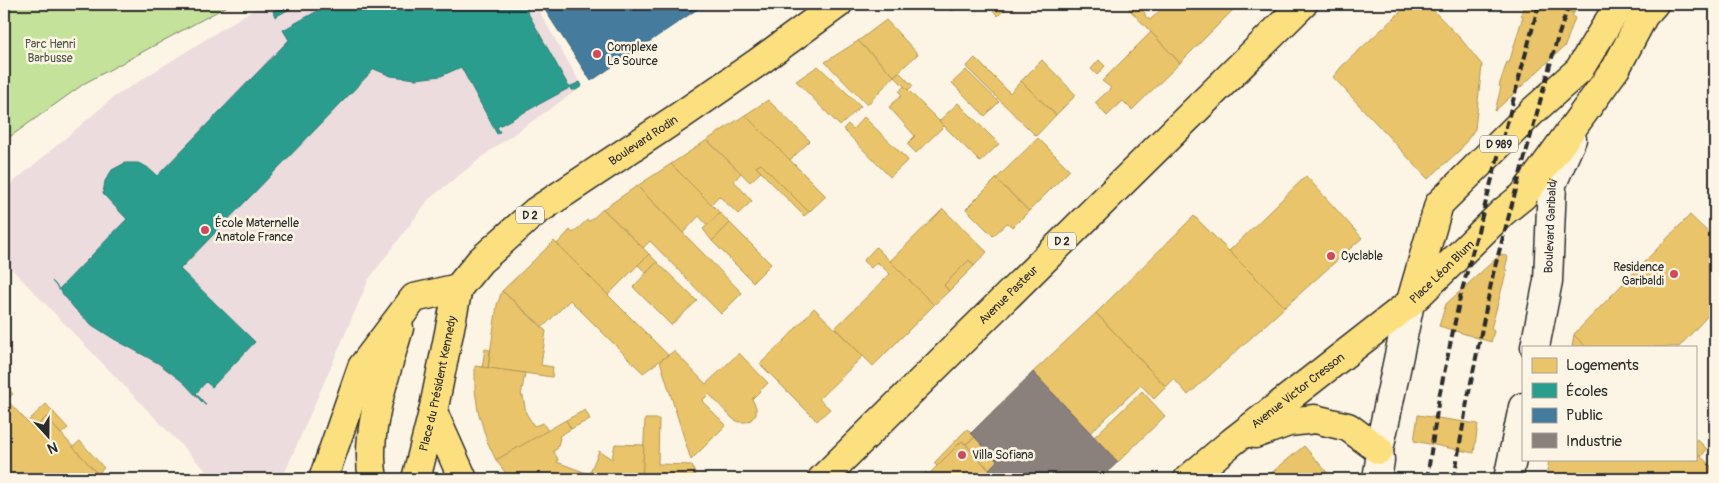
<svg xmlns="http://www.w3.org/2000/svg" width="1719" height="483" font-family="Pangolin,sans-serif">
  <rect width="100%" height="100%" fill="#fcf5e5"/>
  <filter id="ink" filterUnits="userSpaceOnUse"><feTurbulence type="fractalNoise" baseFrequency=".02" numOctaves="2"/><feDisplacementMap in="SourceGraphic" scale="10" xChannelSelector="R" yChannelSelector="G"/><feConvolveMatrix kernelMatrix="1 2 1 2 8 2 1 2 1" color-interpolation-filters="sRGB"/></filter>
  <g filter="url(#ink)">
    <!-- built -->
    <polygon fill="#ecdcdd" points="262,4 535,4 579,81 581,81 583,86 495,147 429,199 369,279 282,479 214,479 4,261 4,190 114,97"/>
    <!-- green -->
    <polygon fill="#c5e29a" stroke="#788662" points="4,4 231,4 85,83 4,141"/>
    <!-- homes -->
    <g fill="#e9c46a" stroke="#b09657">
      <polygon points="944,4 960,4 952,11"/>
      <polygon points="987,4 1010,4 998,16"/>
      <polygon points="1134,4 1136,4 1145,13 1145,16 1150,20 1167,4 1239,4 1180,63 1129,9"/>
      <polygon points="1409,4 1427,4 1461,39 1482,65 1475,129 1460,150 1428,179 1333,77 1342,66"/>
      <polygon points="1525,4 1547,4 1574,13 1572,16 1575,18 1565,46 1495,111 1501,87 1499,86 1507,62 1509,63 1523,16 1521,15"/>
      <polygon points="1547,4 1577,4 1574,13"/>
      <polygon points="886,20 918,54 894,76 858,41"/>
      <polygon points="1151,32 1180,63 1132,110 1123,101 1107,116 1095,103 1111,88 1102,81"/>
      <polygon points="858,41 894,76 867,105 825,62"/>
      <polygon points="975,58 1010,93 1021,81 1056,115 1036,136 966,67"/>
      <polygon points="1042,60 1076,95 1056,115 1021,81"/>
      <polygon points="1099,60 1105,66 1097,75 1091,69"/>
      <polygon points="818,66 861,106 840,126 796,81"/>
      <polygon points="966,70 999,102 985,116 952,83"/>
      <polygon points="899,72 913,86 908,90 894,76"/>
      <polygon points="904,86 944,126 916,153 907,144 915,136 889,107 902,95 899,92"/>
      <polygon points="768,100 810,141 790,160 745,115"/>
      <polygon points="958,103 999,144 980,162 939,121"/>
      <polygon points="745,115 826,196 809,212 761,164 756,167 761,172 750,182 707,140"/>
      <polygon points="864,117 908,160 890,177 843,129 848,124 853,129"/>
      <polygon points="1038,138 1070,170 1029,211 996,179"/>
      <polygon points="707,140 741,173 734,181 752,201 738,214 719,196 711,204 671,164"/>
      <polygon points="671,164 720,213 707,225 699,216 683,233 637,186"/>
      <polygon points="761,164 809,212 804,216 756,167"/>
      <polygon points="1306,176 1362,238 1285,307 1229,251"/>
      <polygon points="996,179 1029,211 1013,227 1007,223 993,236 966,209"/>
      <polygon points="637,186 742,293 721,314 650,241 643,248 603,209"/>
      <polygon points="603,209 649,254 608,295 557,244 570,230 573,233 587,220 590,221"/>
      <polygon points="943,209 987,252 974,266 969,260 944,285 949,291 934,305 890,261"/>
      <polygon points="720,213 730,223 712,241 703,229"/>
      <polygon points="1690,215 1715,239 1715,308 1679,347 1586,347 1574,335 1575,333"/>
      <polygon points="1194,216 1285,307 1188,395 1174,379 1166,387 1096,313"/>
      <polygon points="730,223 771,264 753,282 712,241"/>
      <polygon points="554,241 668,355 643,373 570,300 543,327 502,291"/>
      <polygon points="876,247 934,305 873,366 835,328 890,274 877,262 871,268 863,261"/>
      <polygon points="649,254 657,262 646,273 638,265"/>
      <polygon points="1501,254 1508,257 1505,269 1507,270 1492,325 1491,329 1494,331 1491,342 1439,326 1446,304"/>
      <polygon points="969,260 974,266 949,291 944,285"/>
      <polygon points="657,262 697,301 671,325 633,287"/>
      <polygon points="502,291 546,331 541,365 553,367 552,377 488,368 497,305"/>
      <polygon points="814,308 863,356 819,399 830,409 817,421 760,364 787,338"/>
      <polygon points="1096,313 1166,387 1154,399 1141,385 1090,433 1033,372"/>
      <polygon points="1574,335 1586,347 1572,347"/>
      <polygon points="485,349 490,350 488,368 482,368"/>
      <polygon points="674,351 706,384 739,353 768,383 752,399 756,407 756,414 751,420 746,422 739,422 733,419 709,394 702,401 726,425 691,460 660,361"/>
      <polygon points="475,366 525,373 521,396 523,396 526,413 534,426 543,423 548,431 496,460 487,441 478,411 475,390"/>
      <polygon points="4,384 13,394 6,400 4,397"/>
      <polygon points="1142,391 1165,416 1118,462 1094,437"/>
      <polygon points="4,397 34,429 46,417 96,472 88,479 4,479"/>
      <polygon points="46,404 68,428 61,434 46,417 34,429 27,422"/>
      <polygon points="585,410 590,419 571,429 566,420"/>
      <polygon points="1418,415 1478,424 1474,453 1414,441"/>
      <polygon points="645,419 659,419 658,464 692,465 697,479 642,479"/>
      <polygon points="566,420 571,429 559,436 560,438 557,449 553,451 558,459 557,462 589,474 587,479 510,479 496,460"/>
      <polygon points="967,429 975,437 966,444 962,441 937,466 934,463"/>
      <polygon points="975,437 997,461 989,469 966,444"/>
      <polygon points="1697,439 1707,449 1701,457 1695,451 1695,441"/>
      <polygon points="80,441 104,468 92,479 88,479 96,472 73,447"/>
      <polygon points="962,441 997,479 924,479"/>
      <polygon points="615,444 644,445 642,479 587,479 599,451 612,459"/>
      <polygon points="1304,446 1333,479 1264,479"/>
      <polygon points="1695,451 1715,470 1715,479 1546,479 1549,459 1695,459"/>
      <polygon points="926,472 928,474 924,479 918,479"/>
    </g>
    <!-- schools -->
    <g fill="#2a9d8f" stroke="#2a7b71">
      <polygon points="285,4 294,4 295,6 275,17 273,11"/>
      <polygon points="330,4 523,4 569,87 580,82 582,86 576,90 572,90 571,87 497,127 500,132 497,134 461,67 441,76 416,79 391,76 374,69 180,269 255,342 212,387 206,382 196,393 206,405 205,405 183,382 158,363 114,339 92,325 75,309 52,281 59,289 127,219 103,194 105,181 112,170 125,163 138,163 147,167 157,176 289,40 283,30"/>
    </g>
    <!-- public -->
    <polygon fill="#457b9d" stroke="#3d637b" points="541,4 705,4 591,81"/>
    <!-- industry -->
    <polygon fill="#8a817c" stroke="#6e6764" points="1033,372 1118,462 1100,479 997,479 990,472 991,471 989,469 997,461 971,433"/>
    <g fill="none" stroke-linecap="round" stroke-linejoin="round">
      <defs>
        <g id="secondary">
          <path id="s1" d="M1535 347 1548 281 1552 184 1572 139"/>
          <polyline points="1377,479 1380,460 1379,450 1410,303"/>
          <polyline points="1508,479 1523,407"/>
        </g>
        <g id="primary">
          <polyline points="1411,301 1439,204 1533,111 1579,70 1612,16 1621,4"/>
          <polyline points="433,412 463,479"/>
          <polyline points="1255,434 1289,422 1315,419 1348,427 1379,450"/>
          <polyline points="323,479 362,367 414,298 458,288"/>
          <path d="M373 479C364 431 386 374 399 328"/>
          <path id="s2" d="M416 479 433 412 458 288 480 261 535 212 680 116 757 63 838 4"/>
          <path id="s3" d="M822 479 1303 4"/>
          <path id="s4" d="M1188 479 1232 442 1410 303 1503 212 1523 196 1616 68 1644 15 1654 4"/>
        </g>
      </defs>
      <!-- secondary casing -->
      <use href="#secondary" stroke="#2b2b2b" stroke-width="31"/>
      <!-- primary casing -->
      <use href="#primary" stroke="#2b2b2b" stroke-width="31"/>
      <!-- secondary -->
      <use href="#secondary" stroke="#fcf5e5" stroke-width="28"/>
      <!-- primary -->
      <use href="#primary" stroke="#fce080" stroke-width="28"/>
      <!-- rail -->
      <g stroke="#2b2b2b" stroke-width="4" stroke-dasharray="8 4" stroke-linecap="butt">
        <polyline points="1427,479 1439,397 1460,298 1539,4"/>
        <polyline points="1454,479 1467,402 1493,274 1556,43 1569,4"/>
      </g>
    </g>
  </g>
  <!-- markers -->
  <g fill="#d1495b" stroke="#fcf5e5" stroke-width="2">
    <circle cx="597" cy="54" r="5"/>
    <circle cx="205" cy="230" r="5"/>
    <circle cx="1331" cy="256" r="5"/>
    <circle cx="1674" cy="274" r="5"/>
    <circle cx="962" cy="455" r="5"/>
  </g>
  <g text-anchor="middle" stroke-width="5" stroke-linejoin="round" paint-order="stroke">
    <!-- shield labels -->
    <g fill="#fcf5e5" stroke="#6a6863" stroke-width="1">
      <rect x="1480" y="135.5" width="38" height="17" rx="4"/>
      <rect x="516" y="206.5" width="28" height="17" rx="4"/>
      <rect x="1048" y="232.5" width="28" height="17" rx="4"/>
    </g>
    <g font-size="11" font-weight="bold" fill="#2b2b2b">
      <text x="1499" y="148">D 989</text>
      <text x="530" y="219">D 2</text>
      <text x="1062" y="245">D 2</text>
    </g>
    <!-- park labels -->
    <g font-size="12" fill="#525947" stroke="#fcf5e5">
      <text x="50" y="48">Parc Henri<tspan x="50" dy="14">Barbusse</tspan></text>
    </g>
    <!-- poi labels -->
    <g font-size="12" fill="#2b2b2b" stroke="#fcf5e5" text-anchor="start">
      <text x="607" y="51">Complexe<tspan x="607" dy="14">La Source</tspan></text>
      <text x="215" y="227">École Maternelle<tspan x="215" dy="14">Anatole France</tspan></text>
      <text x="1341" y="260">Cyclable</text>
      <text x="1664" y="271" text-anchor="end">Residence<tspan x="1664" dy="14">Garibaldi</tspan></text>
      <text x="972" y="459">Villa Sofiana</text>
    </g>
    <!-- street labels -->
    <g font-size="12" fill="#2b2b2b" stroke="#fcf5e5">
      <text dy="4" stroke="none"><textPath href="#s2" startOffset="434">Boulevard Rodin</textPath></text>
      <text dy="4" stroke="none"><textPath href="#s1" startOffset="122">Boulevard Garibaldi</textPath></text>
      <text dy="4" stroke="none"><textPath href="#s4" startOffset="328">Place Léon Blum</textPath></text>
      <text dy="4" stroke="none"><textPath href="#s3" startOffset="262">Avenue Pasteur</textPath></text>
      <text dy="4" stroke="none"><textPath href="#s2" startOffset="98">Place du Président Kennedy</textPath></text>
      <text dy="4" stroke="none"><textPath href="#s4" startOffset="141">Avenue Victor Cresson</textPath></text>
    </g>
  </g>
  <!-- margin -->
  <rect width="1719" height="483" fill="none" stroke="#fcf5e5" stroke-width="20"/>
  <rect x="10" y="10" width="1699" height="463" fill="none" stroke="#2b2b2b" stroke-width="2" filter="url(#ink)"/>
  <!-- legend -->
  <rect x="1522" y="346" width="175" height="115" fill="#fcf5e5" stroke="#a8a49b"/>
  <rect x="1532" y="358" width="25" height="15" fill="#e9c46a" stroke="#a8a49b"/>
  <text x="1566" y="370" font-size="15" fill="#2b2b2b">Logements</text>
  <rect x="1532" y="383" width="25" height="15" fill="#2a9d8f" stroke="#a8a49b"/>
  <text x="1566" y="396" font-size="15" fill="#2b2b2b">Écoles</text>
  <rect x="1532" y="408" width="25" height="15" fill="#457b9d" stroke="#a8a49b"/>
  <text x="1566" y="420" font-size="15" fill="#2b2b2b">Public</text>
  <rect x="1532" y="433" width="25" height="15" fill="#8a817c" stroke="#a8a49b"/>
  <text x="1566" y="446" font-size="15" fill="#2b2b2b">Industrie</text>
  <!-- north arrow -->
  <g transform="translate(48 436) rotate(159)" stroke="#fcf5e5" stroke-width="4" paint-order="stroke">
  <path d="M0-4L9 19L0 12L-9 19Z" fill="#2b2b2b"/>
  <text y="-8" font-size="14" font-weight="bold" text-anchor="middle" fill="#2b2b2b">N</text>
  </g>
</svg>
